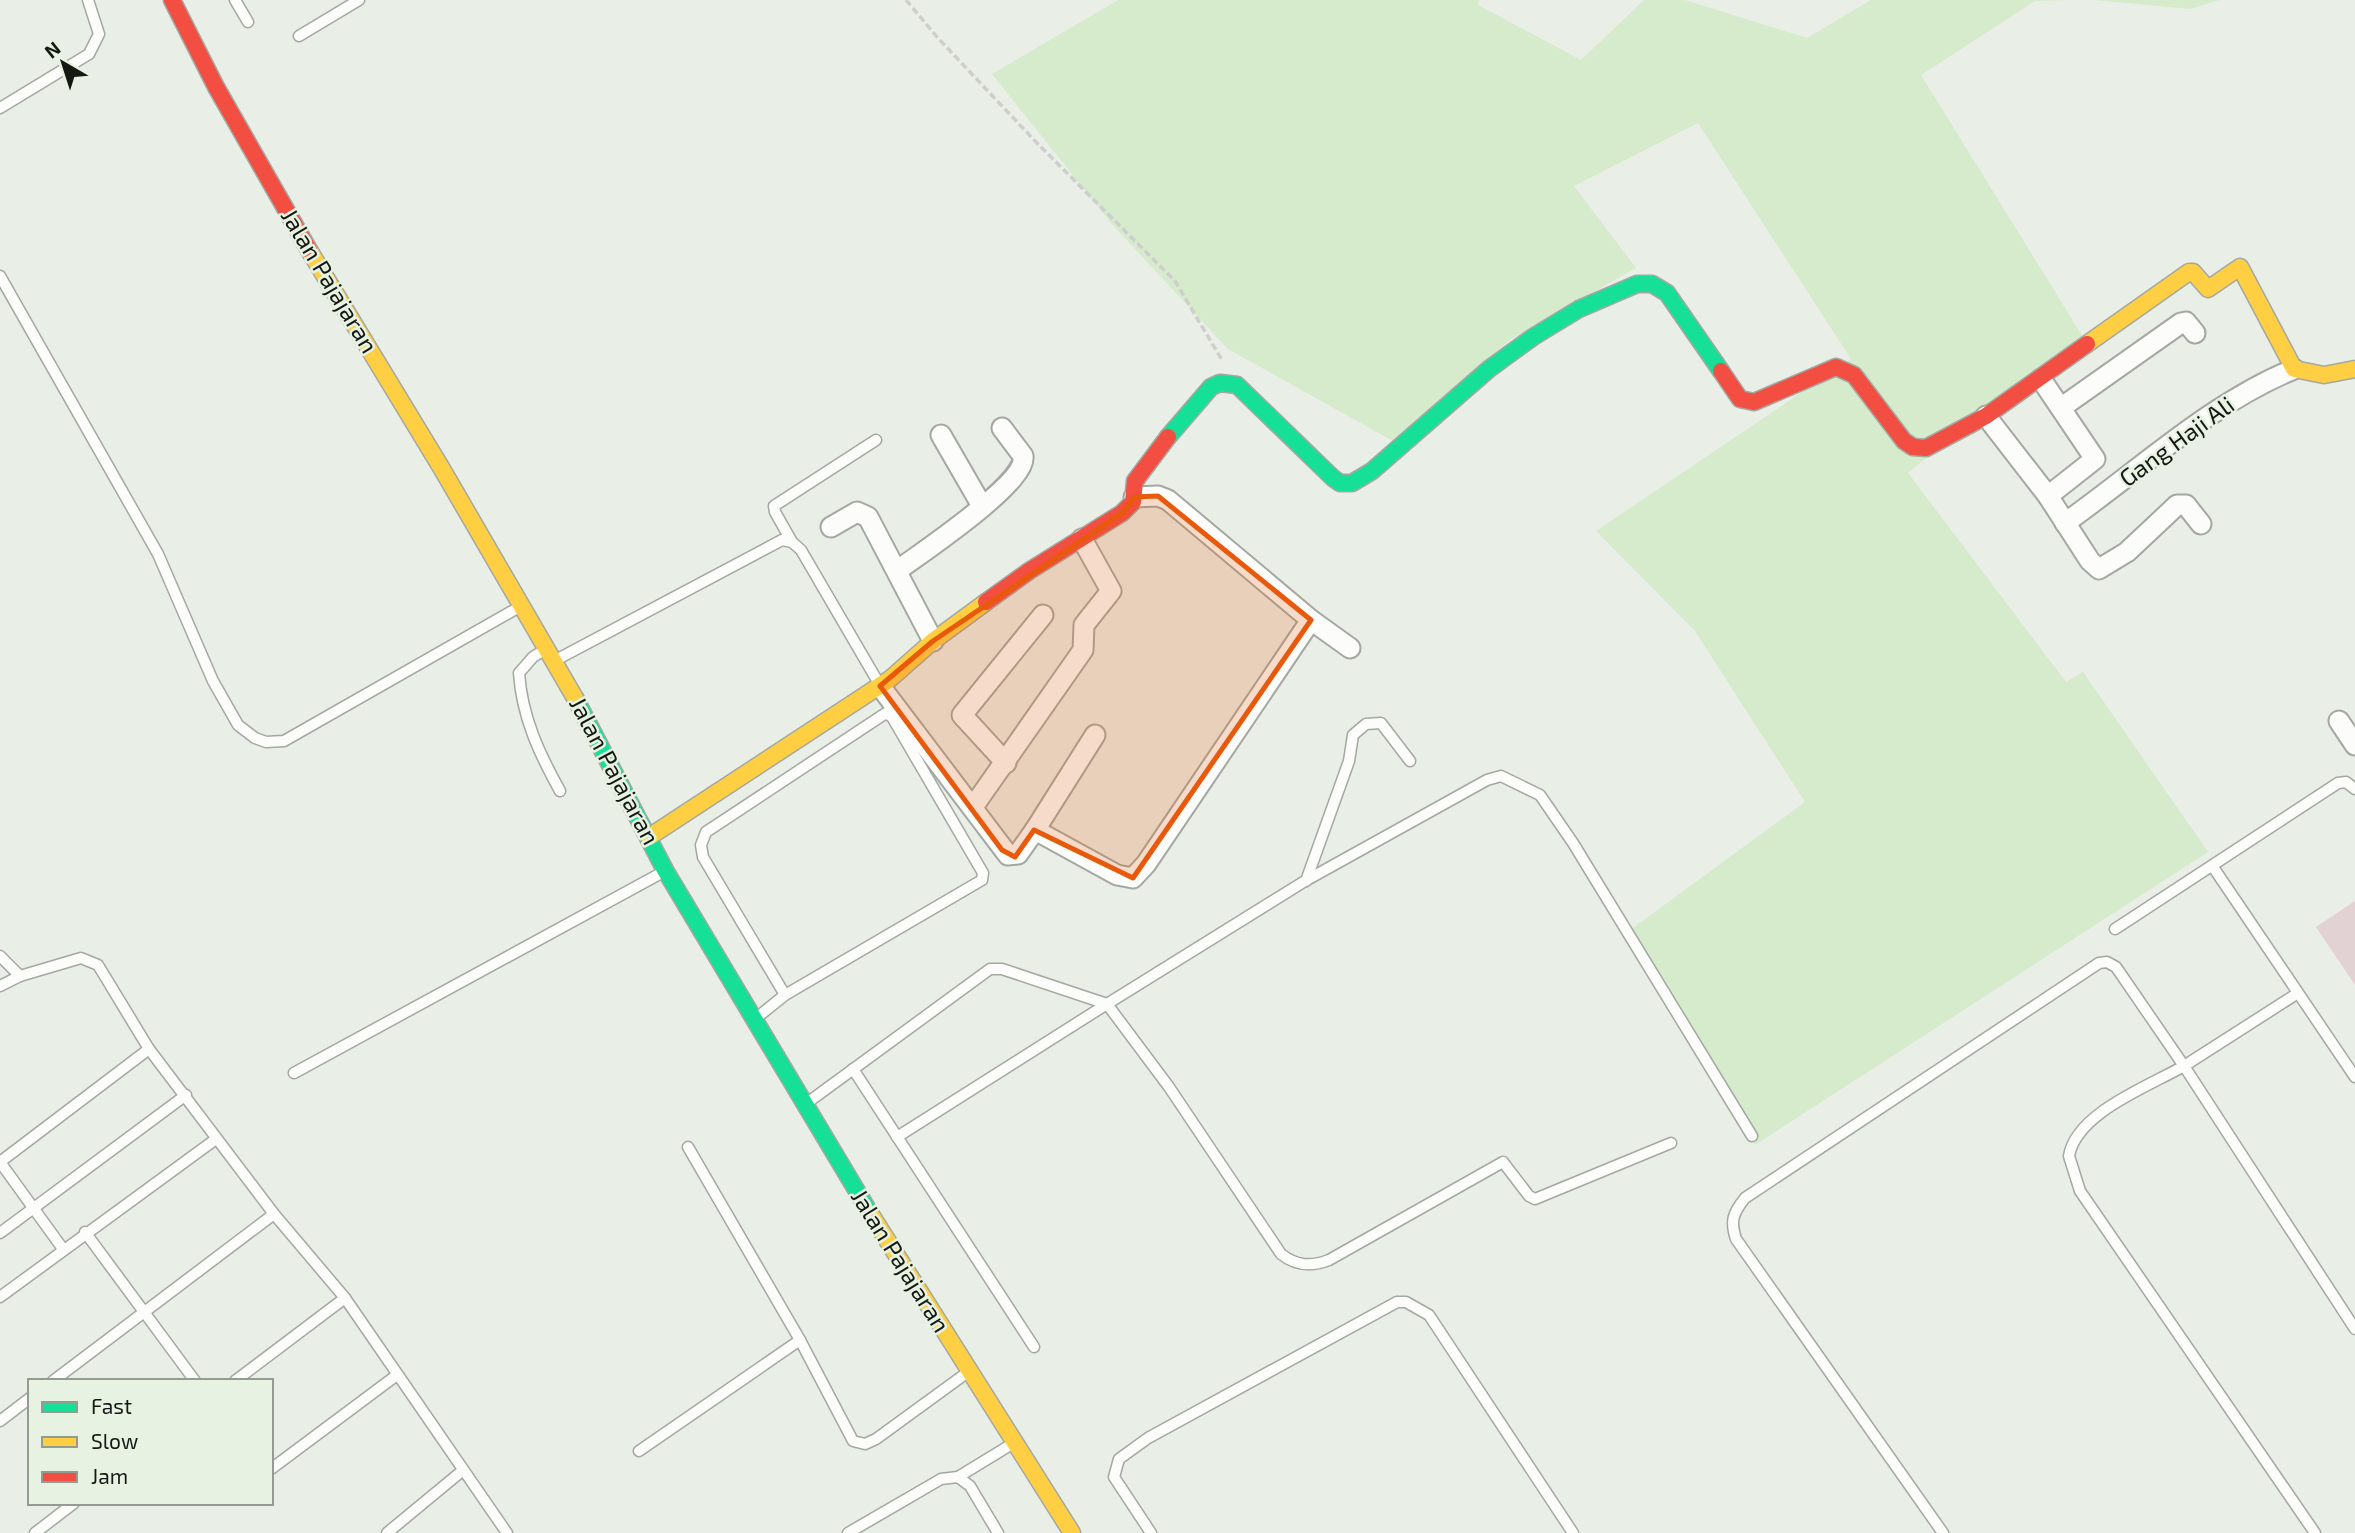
<svg xmlns="http://www.w3.org/2000/svg" width="2355" height="1533" font-family="'Exo 2',sans-serif">
  <rect width="100%" height="100%" fill="#e9eee6"/>
  <!-- green -->
  <g fill="#d5ebcb">
    <polygon points="1118,0 1479,0 1478,5 1581,60 1644,0 1685,0 1807,38 1871,0 2067,0 2035,1 1921,75 2083,337 2027,374 1908,473 2066,682 2083,672 2208,852 1755,1145 1622,936 1805,802 1695,631 1596,531 1851,359 1698,123 1574,186 1636,268 1511,339 1393,441 1228,349 1111,223 992,74"/>
    <polygon points="2094,0 2219,0 2191,9"/>
  </g>
  <!-- building -->
  <polygon fill="#e2d2d3" points="2355,901 2355,985 2316,927"/>
  <g fill="none" stroke-linecap="round" stroke-linejoin="round">
    <defs>
      <g id="lane">
        <polyline points="235,0 248,22"/>
        <polyline points="299,36 359,0"/>
        <polyline points="0,108 89,54 99,34 88,0"/>
        <polyline points="0,276 158,554 213,681 238,725 255,738 266,742 284,741 521,606"/>
        <polyline points="792,542 775,512 774,506 876,440"/>
        <path d="M546 649 533 657 519 673C522 717 539 753 560 791"/>
        <polyline points="554,661 782,540 792,542 801,550 878,682"/>
        <polyline points="2213,867 2355,1077"/>
        <polyline points="1306,881 1349,761 1353,735 1366,724 1381,723 1410,761"/>
        <polyline points="2115,929 2338,783 2346,782 2355,789"/>
        <polyline points="0,956 20,976 81,958 98,965 149,1049 274,1214 345,1298 507,1533"/>
        <polyline points="0,986 20,976"/>
        <polyline points="755,1019 785,995 982,880 983,873 892,717 886,713 706,832 701,845 703,857 785,995"/>
        <polyline points="853,1069 1034,1347"/>
        <polyline points="294,1073 665,871"/>
        <polyline points="807,1103 990,969 1002,969 1107,1004 1305,881 1487,780 1501,776 1540,795 1573,843 1752,1136"/>
        <path d="M897 1137 1107 1004 1169 1087 1281 1254C1296 1266 1311 1267 1329 1260L1503 1162 1529 1196 1535 1199 1671 1143"/>
        <polyline points="688,1147 800,1340 853,1441 865,1444 876,1439 968,1372"/>
        <polyline points="0,1162 149,1049"/>
        <polyline points="0,1162 63,1249"/>
        <polyline points="85,1232 195,1381"/>
        <polyline points="0,1233 186,1095"/>
        <polyline points="0,1297 216,1139"/>
        <polyline points="53,1381 274,1214"/>
        <polyline points="235,1381 345,1298"/>
        <polyline points="0,1421 30,1398"/>
        <polyline points="639,1451 800,1340"/>
        <polyline points="271,1469 397,1375"/>
        <polyline points="958,1477 1012,1444"/>
        <polyline points="35,1533 74,1503"/>
        <polyline points="387,1533 462,1471"/>
        <polyline points="848,1533 941,1479 958,1477 970,1486 998,1533"/>
        <polyline points="1151,1533 1114,1477 1119,1459 1148,1438 1397,1302 1406,1302 1429,1315 1573,1533"/>
        <path d="M1943 1533 1736 1239C1730 1221 1733 1213 1745 1198L2099 963 2107 962 2116 967 2184 1066 2298 993"/>
        <path d="M2315 1533 2080 1191 2069 1156C2076 1113 2149 1086 2184 1066L2355 1329"/>
      </g>
      <g id="street">
        <polyline points="2062,407 2181,323 2186,322 2195,333"/>
        <polyline points="1986,416 2048,496 2095,459 2041,379"/>
        <polyline points="941,435 982,506"/>
        <polyline points="2048,496 2090,561 2099,569 2127,552 2177,505 2186,505 2201,524"/>
        <polyline points="1134,497 1158,496 1168,500 1311,620 1350,648"/>
        <path d="M2065 523C2140 470 2209 404 2294 369"/>
        <polyline points="831,527 857,512 868,517 933,641"/>
        <path d="M898 570C921 553 1028 482 1023 456L1002 428"/>
        <polyline points="880,686 1008,855 1018,854 1035,830 1117,875 1133,878 1146,864 1311,620"/>
        <polyline points="2339,721 2355,745"/>
        <polyline points="1006,763 962,715 1043,615"/>
        <polyline points="973,807 1083,650 1084,625 1111,591 1082,539"/>
        <polyline points="1035,830 1095,735"/>
      </g>
      <g id="fast">
        <polyline points="1168,437 1211,387 1220,383 1237,385 1333,478 1340,483 1352,483 1372,471 1489,369 1533,337 1579,309 1637,284 1652,284 1667,293 1721,371"/>
        <polyline points="575,698 665,870 870,1213"/>
      </g>
      <g id="slow">
        <polyline points="309,250 442,469 575,698"/>
        <polyline points="2087,344 2189,272 2193,272 2208,289 2240,267 2294,369 2324,375 2355,369"/>
        <polyline points="649,837 890,679 933,641 986,602"/>
        <polyline points="870,1213 1072,1533"/>
      </g>
      <g id="jam">
        <polyline points="172,0 216,87 309,250"/>
        <polyline points="1721,371 1740,399 1754,402 1836,367 1854,375 1904,441 1913,447 1926,448 1986,416 2087,344"/>
        <polyline points="986,602 1029,571 1122,513 1133,502 1135,481 1168,437"/>
      </g>
    </defs>
    <!-- lane casing -->
    <use href="#lane" stroke="#a4a8a2" stroke-width="13"/>
    <!-- street casing -->
    <use href="#street" stroke="#a4a8a2" stroke-width="23"/>
    <!-- fast casing -->
    <use href="#fast" stroke="#a4a8a2" stroke-width="19"/>
    <!-- slow casing -->
    <use href="#slow" stroke="#a4a8a2" stroke-width="19"/>
    <!-- jam casing -->
    <use href="#jam" stroke="#a4a8a2" stroke-width="19"/>
    <!-- path -->
    <polyline stroke="#cecfcc" stroke-width="3.5" stroke-dasharray="7 3.5" stroke-linecap="butt" points="906,0 937,37 1035,141 1175,281 1222,360"/>
    <!-- lane -->
    <use href="#lane" stroke="#fcfcfb" stroke-width="10"/>
    <!-- street -->
    <use href="#street" stroke="#fcfcfb" stroke-width="19"/>
    <!-- fast -->
    <use href="#fast" stroke="#16e098" stroke-width="16"/>
    <!-- slow -->
    <use href="#slow" stroke="#ffcf43" stroke-width="16"/>
    <!-- jam -->
    <use href="#jam" stroke="#f24e42" stroke-width="16"/>
  </g>
  <!-- marked area -->
  <path fill="#e8590c" fill-opacity="0.2" stroke="#e8590c" stroke-width="5" stroke-linejoin="round" d="M1158 496 1311 620 1133 878 1034 830 1015 857 1002 850 880 686 933 641 1122 513 1134 497Z"/>
  <g text-anchor="middle" stroke-width="5" stroke-linejoin="round" paint-order="stroke">
    <!-- street labels -->
    <g font-size="24" fill="#151813" stroke="#e8f2e3">
      <text transform="translate(329 281) rotate(59)" y="8">Jalan Pajajaran</text>
      <text transform="translate(2177 442) rotate(-36)" y="8">Gang Haji Ali</text>
      <text transform="translate(614 771) rotate(62)" y="8">Jalan Pajajaran</text>
      <text transform="translate(900 1261) rotate(58)" y="8">Jalan Pajajaran</text>
    </g>
  </g>
  <!-- legend -->
  <rect x="28" y="1379" width="245" height="126" fill="#e8f2e3" stroke="#949b90" stroke-width="2"/>
  <rect x="42" y="1402" width="35" height="10" fill="#16e098" stroke="#949b90" stroke-width="2"/>
  <text x="91" y="1414" font-size="21" fill="#151813">Fast</text>
  <rect x="42" y="1437" width="35" height="10" fill="#ffcf43" stroke="#949b90" stroke-width="2"/>
  <text x="91" y="1449" font-size="21" fill="#151813">Slow</text>
  <rect x="42" y="1472" width="35" height="10" fill="#f24e42" stroke="#949b90" stroke-width="2"/>
  <text x="91" y="1484" font-size="21" fill="#151813">Jam</text>
  <!-- north arrow -->
  <g transform="translate(63 63) rotate(321)" stroke="#e8f2e3" stroke-width="5" paint-order="stroke">
  <path d="M0-5L12 26L0 18L-12 26Z" fill="#151813"/>
  <text y="-10" font-size="19" font-weight="bold" text-anchor="middle" fill="#151813">N</text>
  </g>
</svg>
